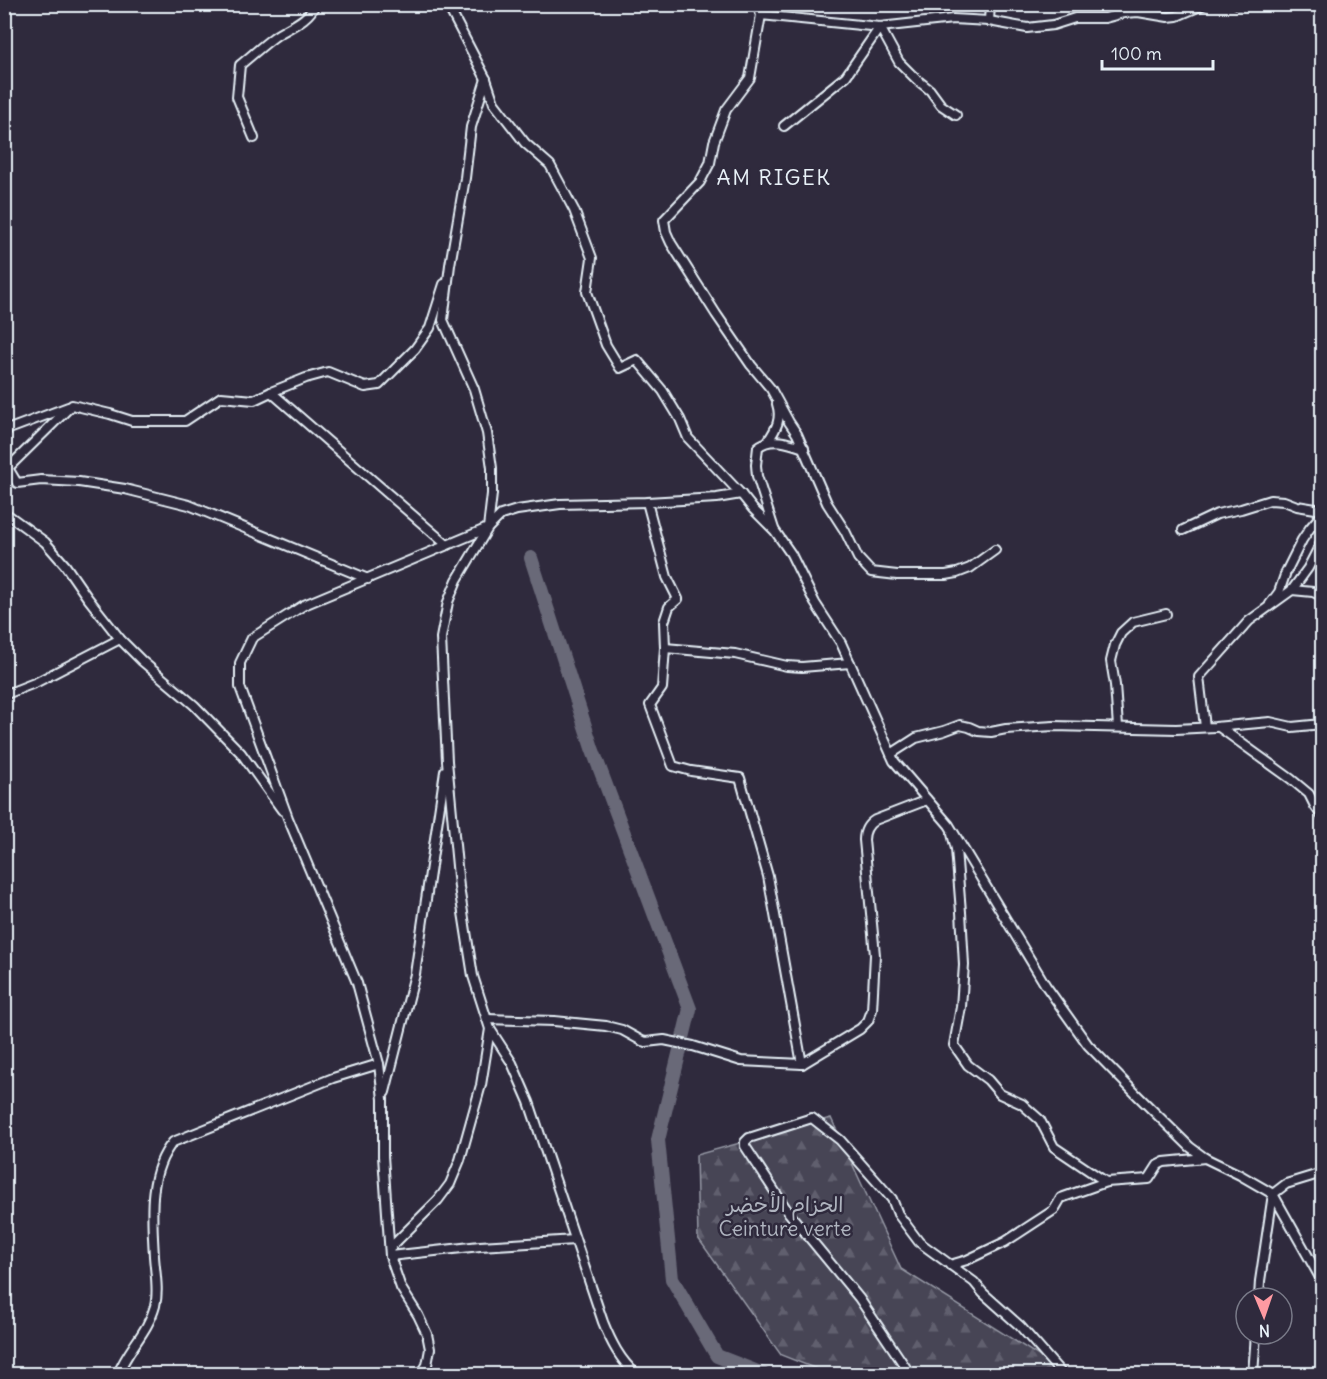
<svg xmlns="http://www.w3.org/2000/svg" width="1327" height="1379" font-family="Delius,'Playpen Sans Arabic',sans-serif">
  <defs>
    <pattern id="forest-firs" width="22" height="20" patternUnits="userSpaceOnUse" patternTransform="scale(1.5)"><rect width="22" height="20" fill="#464455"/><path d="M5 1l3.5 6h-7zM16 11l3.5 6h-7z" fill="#615f6e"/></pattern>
  </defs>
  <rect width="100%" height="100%" fill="#2f2a3d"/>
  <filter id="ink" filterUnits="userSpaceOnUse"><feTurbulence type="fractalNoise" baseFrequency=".0167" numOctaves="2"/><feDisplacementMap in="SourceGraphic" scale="12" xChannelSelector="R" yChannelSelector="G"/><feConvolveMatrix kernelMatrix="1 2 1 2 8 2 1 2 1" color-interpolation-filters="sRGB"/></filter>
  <g filter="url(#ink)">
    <!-- forest -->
    <polygon fill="url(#forest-firs)" stroke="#979aa6" stroke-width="1.5" points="831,1118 901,1269 1050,1363 1056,1374 829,1374 781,1355 698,1238 696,1155"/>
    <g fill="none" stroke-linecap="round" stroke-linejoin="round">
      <!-- river -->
      <polyline stroke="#696978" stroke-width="14" points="531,558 592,748 690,1009 658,1140 672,1279 717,1356 763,1374"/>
      <defs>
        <g id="minor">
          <polyline points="447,4 486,79 494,103 525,143 550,165 574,210 592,258 587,292 606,345 620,368 637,360 663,391 680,419 688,438 741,494 753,509 775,531 791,554 815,603 841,643 894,761 949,825 1046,986 1088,1045 1138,1096 1190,1147 1205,1158 1240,1175 1273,1194 1322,1281"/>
          <polyline points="757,4 761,15"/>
          <polyline points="1119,4 1124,13"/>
          <polyline points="1238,4 1241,4"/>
          <polyline points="989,21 990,4"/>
          <path d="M486 79 471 127 465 178 450 265 443 320 474 389 487 433 492 468V494L488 528 457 580 448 602 441 638 447 761 459 887 473 976 490 1029 512 1063 529 1102 603 1322C611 1342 620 1360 636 1374"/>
          <polyline points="784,126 846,76 880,27 899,62 916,79 930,90 941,105 956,115"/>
          <path d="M254 138 237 97 240 65C251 56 262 46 274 37 287 28 310 20 315 4"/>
          <polyline points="271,392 447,545"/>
          <polyline points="4,431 68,407"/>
          <path d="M768 441C776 429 782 419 777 404"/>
          <polyline points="8,468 17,483 41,480 79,482 125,489 189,505 368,579"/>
          <polyline points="4,470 8,468 72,405 110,414 132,421 185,421 221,397 254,400 271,392 306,378 328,372 365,387 379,385 415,349 430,328 444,284"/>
          <polyline points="647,502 667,577 678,599 669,607 664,622 665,648 662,688 650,705 673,766 691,771 740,778 768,876 802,1064"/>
          <polyline points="4,512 45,542 65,565 87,597 120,639 142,661 194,705 241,753 282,810"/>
          <path d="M774 529 757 476 756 465 758 447C771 436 790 443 804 448"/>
          <polyline points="1183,530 1217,514 1241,509 1270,500 1284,501 1297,506 1322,510"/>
          <polyline points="995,550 970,568 957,573 946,575 897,575 871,572 858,558 845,531 827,503 797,434 789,422 771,389 751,365 716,314 671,243 666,232 664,220 700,182 710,163 714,142 726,110 750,78 761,15 880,27 953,19 989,21 1027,28 1053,25 1075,18 1105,18 1124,13 1138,12 1168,17 1177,16 1205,4"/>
          <polyline points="1292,590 1313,592 1322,596"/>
          <polyline points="1270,604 1279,592 1286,572 1302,540 1310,528 1322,514"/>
          <polyline points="665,648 735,654 787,666 802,667 850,663"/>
          <polyline points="4,695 37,682 120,639"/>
          <polyline points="1118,727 1115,685 1111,661 1115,645 1121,633 1133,622 1166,614"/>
          <polyline points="1205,727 1199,677 1249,621 1292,590 1308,568 1322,541"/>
          <polyline points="1219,727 1291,779 1309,794 1315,806 1322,816"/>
          <polyline points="891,754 916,738 944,731 960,725 969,727 978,731 991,732 1006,729 1054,726 1176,729 1215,727 1270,722 1292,727 1322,724"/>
          <polyline points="952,834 956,849 961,912 964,965 961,1007 954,1045 968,1065 988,1080 1000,1094 1022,1104 1040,1120 1054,1147 1106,1182"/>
          <path d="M487 1019 554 1021 606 1026 622 1030 642 1041 646 1042 664 1040 693 1046 741 1061 802 1064 860 1029 868 1021 872 1010 875 955 864 840C864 831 867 825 875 820L927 800"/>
          <polyline points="385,1092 415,974 445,771"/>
          <polyline points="390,1248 438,1200 450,1184 460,1160 481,1085 490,1029"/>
          <polyline points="390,1256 480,1246 575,1240"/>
          <polyline points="950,1265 967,1260 1005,1242 1054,1210 1061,1198 1106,1182 1149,1179 1158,1165 1164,1162 1205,1158"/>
          <polyline points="1259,1298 1260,1281 1273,1194 1286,1184 1322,1173"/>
          <path d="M118 1374C127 1350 148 1332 155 1306 159 1290 155 1272 154 1256 152 1218 147 1173 173 1142L333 1078 379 1064"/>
          <polyline points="421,1374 427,1365 430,1349 427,1334 418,1315 401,1288 390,1256 383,1156 383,1099 379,1064 357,983 288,818 240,687 240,663 252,638 304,605 488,528 501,515 517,510 560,504 647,502 717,498 741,494"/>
          <polyline points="910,1374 859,1298 789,1213 745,1146 745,1142 749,1138 812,1118 840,1140 892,1199 898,1214 919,1242 974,1282 983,1293 1020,1326 1062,1374"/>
          <polyline points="1253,1374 1256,1334"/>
        </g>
      </defs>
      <!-- minor casing -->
      <use href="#minor" stroke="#e8f1f8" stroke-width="12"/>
      <!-- minor -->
      <use href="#minor" stroke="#2f2a3d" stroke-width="8"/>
    </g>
  </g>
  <g text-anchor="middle" stroke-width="5" stroke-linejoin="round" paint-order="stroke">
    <!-- park labels -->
    <g font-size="21" fill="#afb4bf" stroke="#2f2a3d">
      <text x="785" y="1212">الحزام الأخضر<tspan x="785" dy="24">Ceinture verte</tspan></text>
    </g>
    <!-- neighbourhood labels -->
    <g font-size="22" letter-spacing="1.5" fill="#e8f1f8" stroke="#2f2a3d">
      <text x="774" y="185">AM RIGEK</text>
    </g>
  </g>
  <!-- margin -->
  <rect width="1327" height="1379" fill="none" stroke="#2f2a3d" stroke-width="24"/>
  <rect x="12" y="12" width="1303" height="1355" fill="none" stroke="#e8f1f8" stroke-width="2" filter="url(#ink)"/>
  <!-- north arrow -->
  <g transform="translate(1264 1316) rotate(178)"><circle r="28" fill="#2f2a3d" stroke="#797a88" stroke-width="1.5"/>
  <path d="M0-4.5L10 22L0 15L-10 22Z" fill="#ff9aa2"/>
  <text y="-9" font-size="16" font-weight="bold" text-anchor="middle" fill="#e8f1f8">N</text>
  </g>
  <!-- scale -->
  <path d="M1102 60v9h111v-9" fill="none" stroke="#e8f1f8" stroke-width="3"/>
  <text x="1111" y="60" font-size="18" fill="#e8f1f8" stroke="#2f2a3d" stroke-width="4.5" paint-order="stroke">100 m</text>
</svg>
